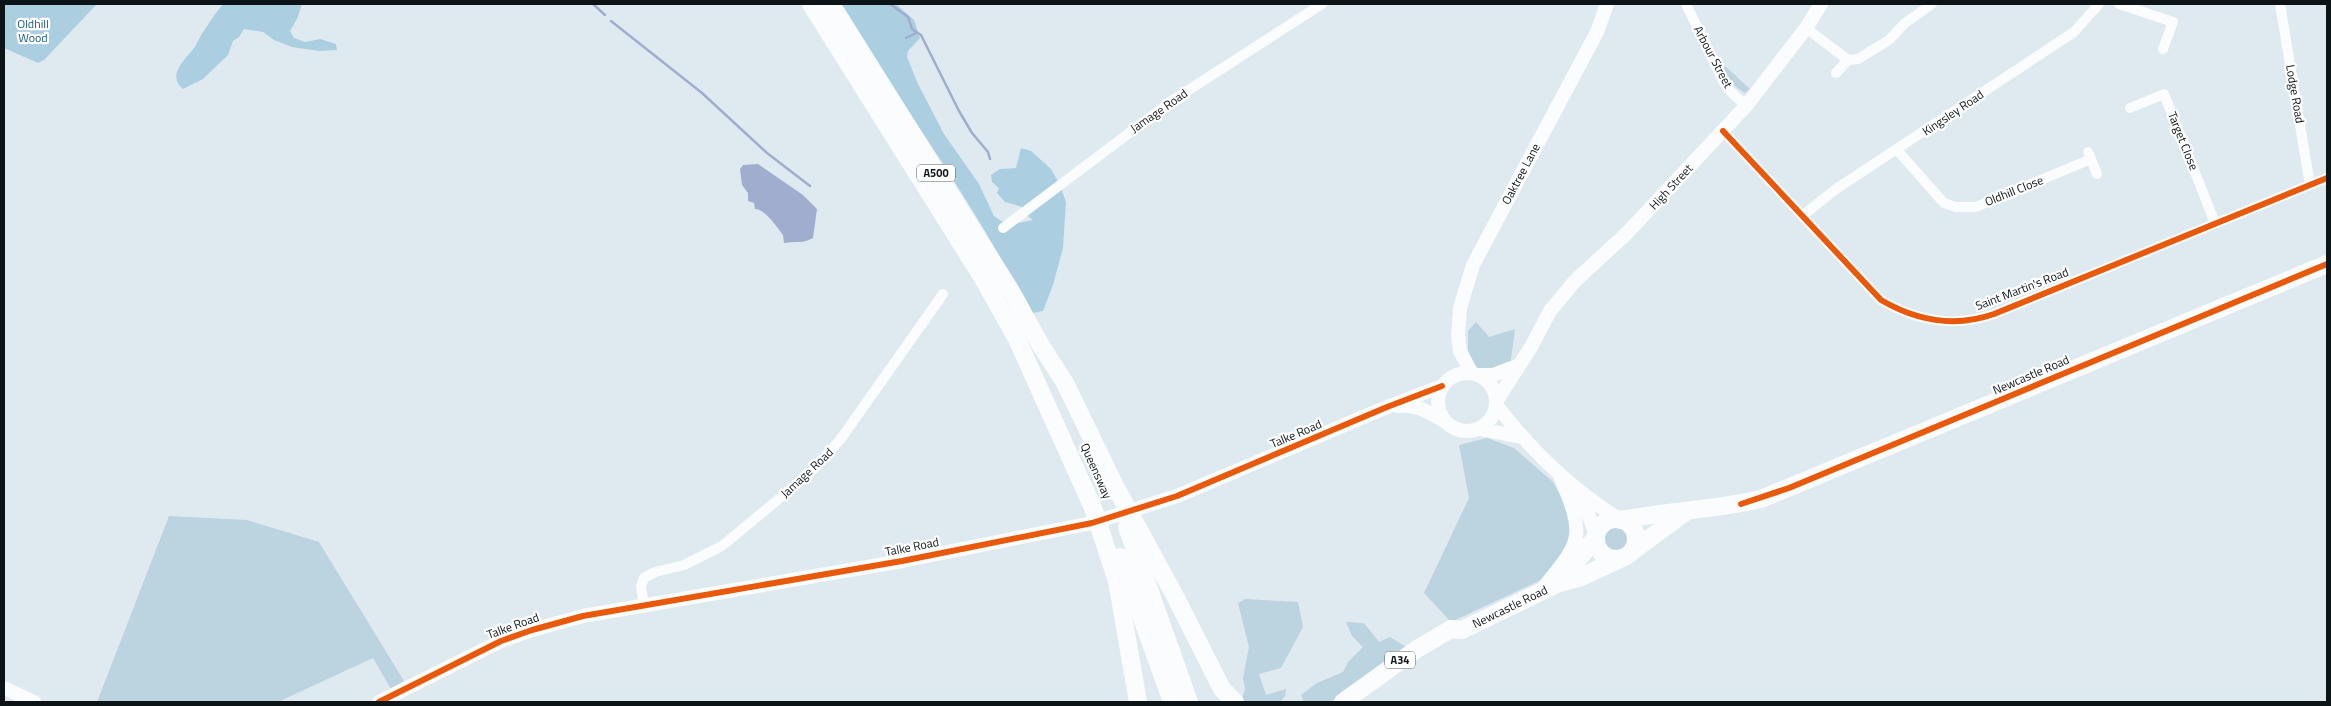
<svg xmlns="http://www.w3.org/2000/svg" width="2331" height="706" font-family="'Titillium Web',sans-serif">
  <rect width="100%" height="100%" fill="#dfeaf0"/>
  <!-- green -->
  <g fill="#bcd3e0">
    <polygon points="1725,66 1750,89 1745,93 1736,87 1723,72"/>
    <polygon points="1476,322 1489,337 1515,329 1510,367 1479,370 1468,362 1468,331"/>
    <polygon points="1487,438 1514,448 1553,482 1569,512 1573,528 1566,551 1541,580 1451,622 1424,593 1469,498 1459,445"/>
    <polygon points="169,516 247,520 319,542 404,681 391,689 373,658 278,702 97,702"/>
    <circle cx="1615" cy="539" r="13"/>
    <polygon points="1245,599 1298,602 1303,627 1281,668 1259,674 1266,695 1286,689 1285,696 1280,702 1241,702 1245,689 1243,678 1249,647 1238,603"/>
    <polygon points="1346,622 1364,623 1379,642 1390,637 1408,648 1347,694 1328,702 1304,702 1301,695 1317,683 1343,672 1348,662 1363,647 1352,636"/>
  </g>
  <!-- forest -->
  <g fill="#accee1">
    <polygon points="4,4 97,4 44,60 38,63 4,48"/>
    <path d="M223 4H302L297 19 290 31 294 38 305 42 320 39 336 44 337 50 319 51 292 47 274 40 263 32 244 29 239 37 233 41 228 55 203 79 183 89C164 73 191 56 197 43 204 29 213 17 223 4Z"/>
    <path d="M840 4H896L914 20 920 38 908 51 907 57 918 84 944 134 979 184 994 216 1001 221 1013 224 1033 220 1029 217 1023 207 1005 202 997 193 999 188 992 182 991 175 1000 169 1016 168 1021 148 1031 151 1051 169 1060 185 1066 202 1063 248 1053 285 1043 311 1033 313 1029 311C975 203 902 106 840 4Z"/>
  </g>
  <!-- water -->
  <path fill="#a1adcf" d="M758 164 803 195 817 209 813 238C803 244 795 241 784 243L783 235C777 227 765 209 755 209L754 203 748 201V193L742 185 740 169 743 165Z"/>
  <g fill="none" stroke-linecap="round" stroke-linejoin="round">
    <!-- stream -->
    <g stroke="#a1adcf" stroke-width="2.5">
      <polyline points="593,4 605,15"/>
      <polyline points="890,4 908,17 912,29 921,35 959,111 972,133 988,152 990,159"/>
      <polyline points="611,21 702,93 767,153 810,186"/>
      <polyline points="906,38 916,33"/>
    </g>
    <!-- minor -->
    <g stroke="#fafcfd" stroke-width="10">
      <polyline points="1686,4 1723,81 1730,91 1746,106"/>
      <polyline points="2119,4 2173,22 2163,49"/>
      <polyline points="2280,4 2310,185"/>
      <polyline points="1806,28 1848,60 1858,59 1889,40 1905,23 1932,4"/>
      <polyline points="1836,73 1848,60"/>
      <polyline points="2130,108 2164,94 2215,223"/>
      <path d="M1723 131 1881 300C1917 321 1954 328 1994 314L2327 178"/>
      <polyline points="1897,150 1944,203 1956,207 1976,207 2091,159"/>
      <polyline points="2088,152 2097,174"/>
      <polyline points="1802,216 1836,189 2074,32 2099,4"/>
      <polyline points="1003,228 1173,100 1322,4"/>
      <polyline points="644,606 641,586 644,578 655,572 684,565 722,546 810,473 840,440 943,294"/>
    </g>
    <!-- tertiary -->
    <g stroke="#fafcfd" stroke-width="14">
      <polyline points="1471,372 1460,351 1458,335 1460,308 1473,265 1597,32 1607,4"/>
      <circle cx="1467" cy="402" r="29"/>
      <polyline points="1478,375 1493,375 1517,366"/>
      <polyline points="1497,400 1531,347 1550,311 1575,281 1627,233 1746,106 1806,28 1821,4"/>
      <path d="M1398 406C1416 404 1429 412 1444 421"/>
      <path d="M1497 406C1531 450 1572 490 1619 519"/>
      <polyline points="1480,429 1521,437"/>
      <polyline points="1580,492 1596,535"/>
      <path d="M1540 592C1580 542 1587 540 1561 478"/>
      <polyline points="4,688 34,702"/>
      <polyline points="379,702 501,641 532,630 583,616 902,561 1092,523 1177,496 1387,407 1442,386"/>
    </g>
    <!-- trunk -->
    <g stroke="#fafcfd" stroke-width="18">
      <polyline points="811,4 984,280 1017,339 1093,508 1117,581 1138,702"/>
      <polyline points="831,4 1012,293 1040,344 1065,383 1114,484 1176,598 1222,689 1235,702"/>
      <circle cx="1616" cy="539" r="20"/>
      <path d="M1621 520C1667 511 1714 510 1761 499L2327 264"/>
      <polyline points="1127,527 1189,702"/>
      <polyline points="1630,553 1684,513"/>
      <polyline points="1120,557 1172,702"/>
      <polyline points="1559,583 1596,537"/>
      <polyline points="1343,702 1417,649 1451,629 1462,630 1559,583 1579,578 1622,558"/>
    </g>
    <defs>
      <g id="cycleway">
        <path d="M1723 131 1881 300C1917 321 1954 328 1994 314L2327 178"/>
        <polyline points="1741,504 1789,488 2327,264"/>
        <polyline points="379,702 501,641 532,630 583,616 902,561 1092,523 1177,496 1387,407 1442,386"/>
      </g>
    </defs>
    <!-- cycleway casing -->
    <use href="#cycleway" stroke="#fff" stroke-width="9"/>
    <!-- cycleway -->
    <use href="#cycleway" stroke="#e8590c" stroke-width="6"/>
  </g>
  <g text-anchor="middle" stroke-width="4.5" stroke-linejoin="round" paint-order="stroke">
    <!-- shield labels -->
    <g fill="#fff" stroke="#565a5d" stroke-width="1">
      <rect x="917" y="164.5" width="38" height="17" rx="4"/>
      <rect x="1385" y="651.5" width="30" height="17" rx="4"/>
    </g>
    <g font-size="11" font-weight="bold" fill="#0d1417">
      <text x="936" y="177">A500</text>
      <text x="1400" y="664">A34</text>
    </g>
    <!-- park labels -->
    <g font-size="12" fill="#165a78" stroke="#fff">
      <text x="33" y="28">Oldhill<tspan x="33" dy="14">Wood</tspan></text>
    </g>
    <!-- street labels -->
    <g font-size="12" fill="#0d1417" stroke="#fff">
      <text transform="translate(1713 57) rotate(62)" y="4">Arbour Street</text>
      <text transform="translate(2295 94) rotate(80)" y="4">Lodge Road</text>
      <text transform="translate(1159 111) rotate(-35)" y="4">Jamage Road</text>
      <text transform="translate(1953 113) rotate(-34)" y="4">Kingsley Road</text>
      <text transform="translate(2183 141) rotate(68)" y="4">Target Close</text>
      <text transform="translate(1521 174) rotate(-62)" y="4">Oaktree Lane</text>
      <text transform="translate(1671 187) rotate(-47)" y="4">High Street</text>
      <text transform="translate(2014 191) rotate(-22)" y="4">Oldhill Close</text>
      <text transform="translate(2022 289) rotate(-21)" y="4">Saint Martin's Road</text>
      <text transform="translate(2031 375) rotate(-23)" y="4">Newcastle Road</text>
      <text transform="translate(1296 434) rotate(-23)" y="4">Talke Road</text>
      <text transform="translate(1096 471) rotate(66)" y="4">Queensway</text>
      <text transform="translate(807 473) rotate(-43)" y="4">Jamage Road</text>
      <text transform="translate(912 547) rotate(-11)" y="4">Talke Road</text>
      <text transform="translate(1510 607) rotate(-26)" y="4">Newcastle Road</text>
      <text transform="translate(513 626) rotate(-20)" y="4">Talke Road</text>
    </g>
  </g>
  <!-- border -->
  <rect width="2331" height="706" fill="none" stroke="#0d1417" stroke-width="10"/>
</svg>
